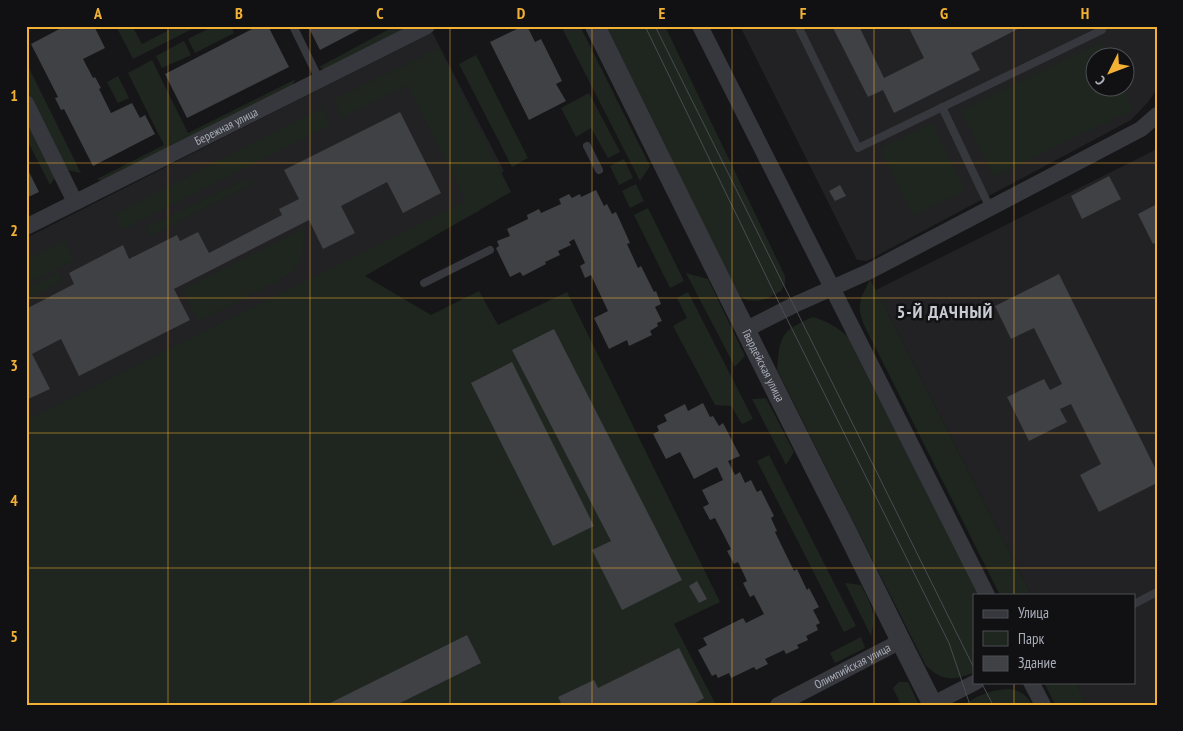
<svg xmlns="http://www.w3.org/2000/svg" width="1183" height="731" font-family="'PT Sans Narrow',sans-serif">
  <rect width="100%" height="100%" fill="#161618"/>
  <!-- built -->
  <g fill="#222225" fill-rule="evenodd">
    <path d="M740 26H1157V89L1148 102 1131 120 867 261 857 260ZM1096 58H1126V88H1096Z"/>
    <polygon points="432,32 504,171 481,185 479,211 359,273 26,436 26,238"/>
    <polygon points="1157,149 1157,705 1087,705 1076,682 1134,682 1134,595 1031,595 876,290"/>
  </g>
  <!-- green -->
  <g fill="#1e261f">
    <polygon points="116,26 132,26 142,44 177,26 198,26 133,59"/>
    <polygon points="214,26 231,26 234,33 195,53 188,39"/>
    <polygon points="395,26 413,26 324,70 319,67"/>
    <polygon points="561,26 580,26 650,166 640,181"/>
    <polygon points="603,26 665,26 785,276 785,284 781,291 768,298 758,301 746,300 739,295"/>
    <polygon points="184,41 191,55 162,68 156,56"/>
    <polygon points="1101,42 1108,57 1096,58 1096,88 1123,88 1134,109 994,177 961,110"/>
    <polygon points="439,48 511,192 365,276 431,315 479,291 498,325 567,292 720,602 674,624 716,705 26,705 26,420 466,201 407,85 342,118 334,100"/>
    <polygon points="476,55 528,158 512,167 459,64"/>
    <polygon points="152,60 188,133 296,79 292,86 106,183 97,179 164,145 128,73"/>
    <polygon points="26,62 81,173 67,170 26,88"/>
    <polygon points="118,76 129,98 118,103 107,82"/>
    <polygon points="589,93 620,152 608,158 591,128 576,137 561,108"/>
    <polygon points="322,108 330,125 123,230 114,214"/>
    <polygon points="26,115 57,175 50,185 26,138"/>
    <polygon points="932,123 965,191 913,216 880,148"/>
    <polygon points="624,159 633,178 619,185 610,166"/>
    <polygon points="244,180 255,183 150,236 145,228"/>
    <polygon points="636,184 644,201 630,208 622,191"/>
    <polygon points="648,208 684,281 670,288 634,215"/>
    <polygon points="303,228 303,242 301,259 291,274 199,321 183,289"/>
    <polygon points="64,240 74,260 26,285 26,260"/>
    <polygon points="58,272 63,281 26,301 26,290"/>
    <polygon points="686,273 708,279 745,356 735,367"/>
    <path d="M870 280 876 290 1031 595H1000L864 325C856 306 860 298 870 280Z"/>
    <polygon points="688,292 753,419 742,424 731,406 715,405 673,326 687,318 677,298"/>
    <path d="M813 317C830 322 840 329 853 341L980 595H974V673C952 680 944 682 926 666L777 370C780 336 780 331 813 317Z"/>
    <polygon points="766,398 794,452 786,465 752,399"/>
    <polygon points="769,455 856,626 844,632 757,461"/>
    <path d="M845 583 861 585C871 605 877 613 871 636Z"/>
    <polygon points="861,637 865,648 835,663 830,653"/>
    <polygon points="899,682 908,682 919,705 901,705 893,688"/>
    <polygon points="1044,682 1076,682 1087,705 1055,705"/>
    <path d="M1008 689C1020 690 1026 695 1033 705H964C977 695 992 690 1008 689Z"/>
  </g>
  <!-- building -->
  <g fill="#404145">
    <polygon points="65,26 94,26 105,48 83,59 93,78 95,77 101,88 99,89 111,113 132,103 140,118 145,115 155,134 93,166 64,109 61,110 55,98 58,97 31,44"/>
    <polygon points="258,26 268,26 289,67 187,118 165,74"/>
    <polygon points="308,26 366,26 320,50"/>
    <polygon points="523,26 527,26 535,42 541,39 562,81 556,84 566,101 529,120 490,42"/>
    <polygon points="832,26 859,26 884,78 924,58 908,26 1024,26 971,53 980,70 894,113 883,90 868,97"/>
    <polygon points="400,112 441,193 403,213 387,182 341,206 355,233 323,249 309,220 174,289 190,320 79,376 61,339 32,354 50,389 26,400 26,309 74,284 69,273 123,245 129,259 177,235 180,241 198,232 209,253 282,215 279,209 299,199 284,170"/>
    <polygon points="26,166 39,192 26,198"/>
    <polygon points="1109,176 1121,199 1082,219 1071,196"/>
    <polygon points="840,185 846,196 835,201 829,191"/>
    <polygon points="596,190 604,206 607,204 612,214 616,212 630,243 627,244 638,268 641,266 654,292 656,291 661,304 655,307 662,321 657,323 658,326 650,331 652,335 629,346 627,340 609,349 594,318 608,311 591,275 585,278 580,266 585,263 574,239 569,242 571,245 558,251 560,255 545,262 546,264 523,276 520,272 510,277 496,248 499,246 497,241 510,236 507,229 528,219 527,215 539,209 541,213 561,204 559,199 569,194 572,198 580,194 581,197"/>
    <polygon points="1157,204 1157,242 1153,244 1138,214"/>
    <polygon points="1059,274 1157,472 1157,483 1099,512 1080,475 1101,464 1071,404 1060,409 1067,422 1029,441 1007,397 1044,379 1050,390 1062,384 1034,328 1011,339 995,306"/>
    <polygon points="554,329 682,580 622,610 592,550 611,541 512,350"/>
    <polygon points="512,362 594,526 553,546 471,383"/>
    <polygon points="703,403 710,417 713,416 719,426 723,423 740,456 728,461 735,475 740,472 745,483 751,480 757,492 761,490 774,516 771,518 777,531 775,532 794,571 797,569 807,590 809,588 819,607 813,610 820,623 816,625 818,630 806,636 808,640 797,645 799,648 786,654 784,650 765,659 768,664 756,670 754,667 731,678 729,673 718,678 716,674 712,676 698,650 707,645 703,638 743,618 746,623 764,614 754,595 750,597 743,583 747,581 738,562 734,564 727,551 731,549 715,518 710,520 703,507 709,504 702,490 723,480 717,467 694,479 680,452 666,459 653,434 659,431 657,426 667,421 664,415 685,404 688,411"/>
    <polygon points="697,581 707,599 699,603 689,586"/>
    <polygon points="467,635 481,663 396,705 326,705"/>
    <polygon points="679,648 704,698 692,705 562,705 558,697 594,680 598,688"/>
  </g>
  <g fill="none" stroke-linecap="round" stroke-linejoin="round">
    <!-- service -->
    <g stroke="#37383d" stroke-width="8">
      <polyline points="293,26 320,81"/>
      <polyline points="798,26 858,148 1102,30 1103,26"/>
      <polyline points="942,107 990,208"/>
      <polyline points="587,146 599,170"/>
      <polyline points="424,283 490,250"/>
      <polyline points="1134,604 1157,592"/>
    </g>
    <!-- minor -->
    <g stroke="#37383d" stroke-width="16">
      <polyline points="700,26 987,595"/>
      <polyline points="26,103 75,202"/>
      <path id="s1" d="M26 227 427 26"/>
      <polyline points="745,330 794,305 868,272 1141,129 1157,115"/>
      <polyline points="1031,682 1043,705"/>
      <polyline points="933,704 976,682"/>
      <path id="s2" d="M778 705 901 641"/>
    </g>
    <!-- tertiary -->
    <path stroke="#37383d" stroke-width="20" id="s3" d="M595 26C677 192 759 359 843 524 873 584 902 645 933 705"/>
    <!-- tram -->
    <g stroke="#4a4c52" stroke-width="1">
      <polyline points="645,26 783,311 949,643 970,705"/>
      <polyline points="655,26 974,668"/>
      <polyline points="981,682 993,705"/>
    </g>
  </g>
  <!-- grid -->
  <path fill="none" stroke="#f2b134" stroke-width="1" stroke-opacity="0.55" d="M168 26V705M310 26V705M450 26V705M592 26V705M732 26V705M874 26V705M1014 26V595M26 163H1157M26 298H1157M26 433H1157M26 568H1157M1014 682V705"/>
  <g text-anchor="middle" stroke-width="5" stroke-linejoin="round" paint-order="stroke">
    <!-- street labels -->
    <g font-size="12" fill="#a8adb8" stroke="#111113">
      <text dy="4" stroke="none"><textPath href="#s1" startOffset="224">Бережная улица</textPath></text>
      <text dy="4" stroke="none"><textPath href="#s3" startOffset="379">Гвардейская улица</textPath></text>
      <text dy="4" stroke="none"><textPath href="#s2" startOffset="84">Олимпийская улица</textPath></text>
    </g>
    <!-- district labels -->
    <g font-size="18" font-weight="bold" letter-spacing="1" fill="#c9ccd4" stroke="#111113">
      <text x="945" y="318">5-Й ДАЧНЫЙ</text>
    </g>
  </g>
  <!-- border -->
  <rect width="1183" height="731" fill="none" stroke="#111113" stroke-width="55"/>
  <!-- legend -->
  <rect x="973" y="594" width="162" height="90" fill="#111113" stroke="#4d4f55"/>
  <rect x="983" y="610" width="25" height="8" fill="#37383d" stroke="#4d4f55"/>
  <text x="1018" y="618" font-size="15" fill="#a8adb8">Улица</text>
  <rect x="983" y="631" width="25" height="15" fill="#1e261f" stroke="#4d4f55"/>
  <text x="1018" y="644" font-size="15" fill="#a8adb8">Парк</text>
  <rect x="983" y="656" width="25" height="15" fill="#404145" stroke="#4d4f55"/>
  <text x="1018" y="668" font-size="15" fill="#a8adb8">Здание</text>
  <!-- north arrow -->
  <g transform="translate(1110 72) rotate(228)"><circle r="24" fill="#111113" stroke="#4d4f55"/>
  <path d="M0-4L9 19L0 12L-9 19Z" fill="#f2b134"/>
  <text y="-8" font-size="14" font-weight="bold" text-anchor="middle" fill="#a8adb8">С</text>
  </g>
  <rect x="28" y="28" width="1128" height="676" fill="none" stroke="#f2b134" stroke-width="2"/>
  <g font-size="16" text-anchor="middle" font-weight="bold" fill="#f2b134">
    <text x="98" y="19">A</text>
    <text x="239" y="19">B</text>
    <text x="380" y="19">C</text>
    <text x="521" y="19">D</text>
    <text x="662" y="19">E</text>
    <text x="803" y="19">F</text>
    <text x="944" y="19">G</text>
    <text x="1085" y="19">H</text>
    <text x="14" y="101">1</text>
    <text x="14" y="236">2</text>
    <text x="14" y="371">3</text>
    <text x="14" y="506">4</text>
    <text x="14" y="642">5</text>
  </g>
</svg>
